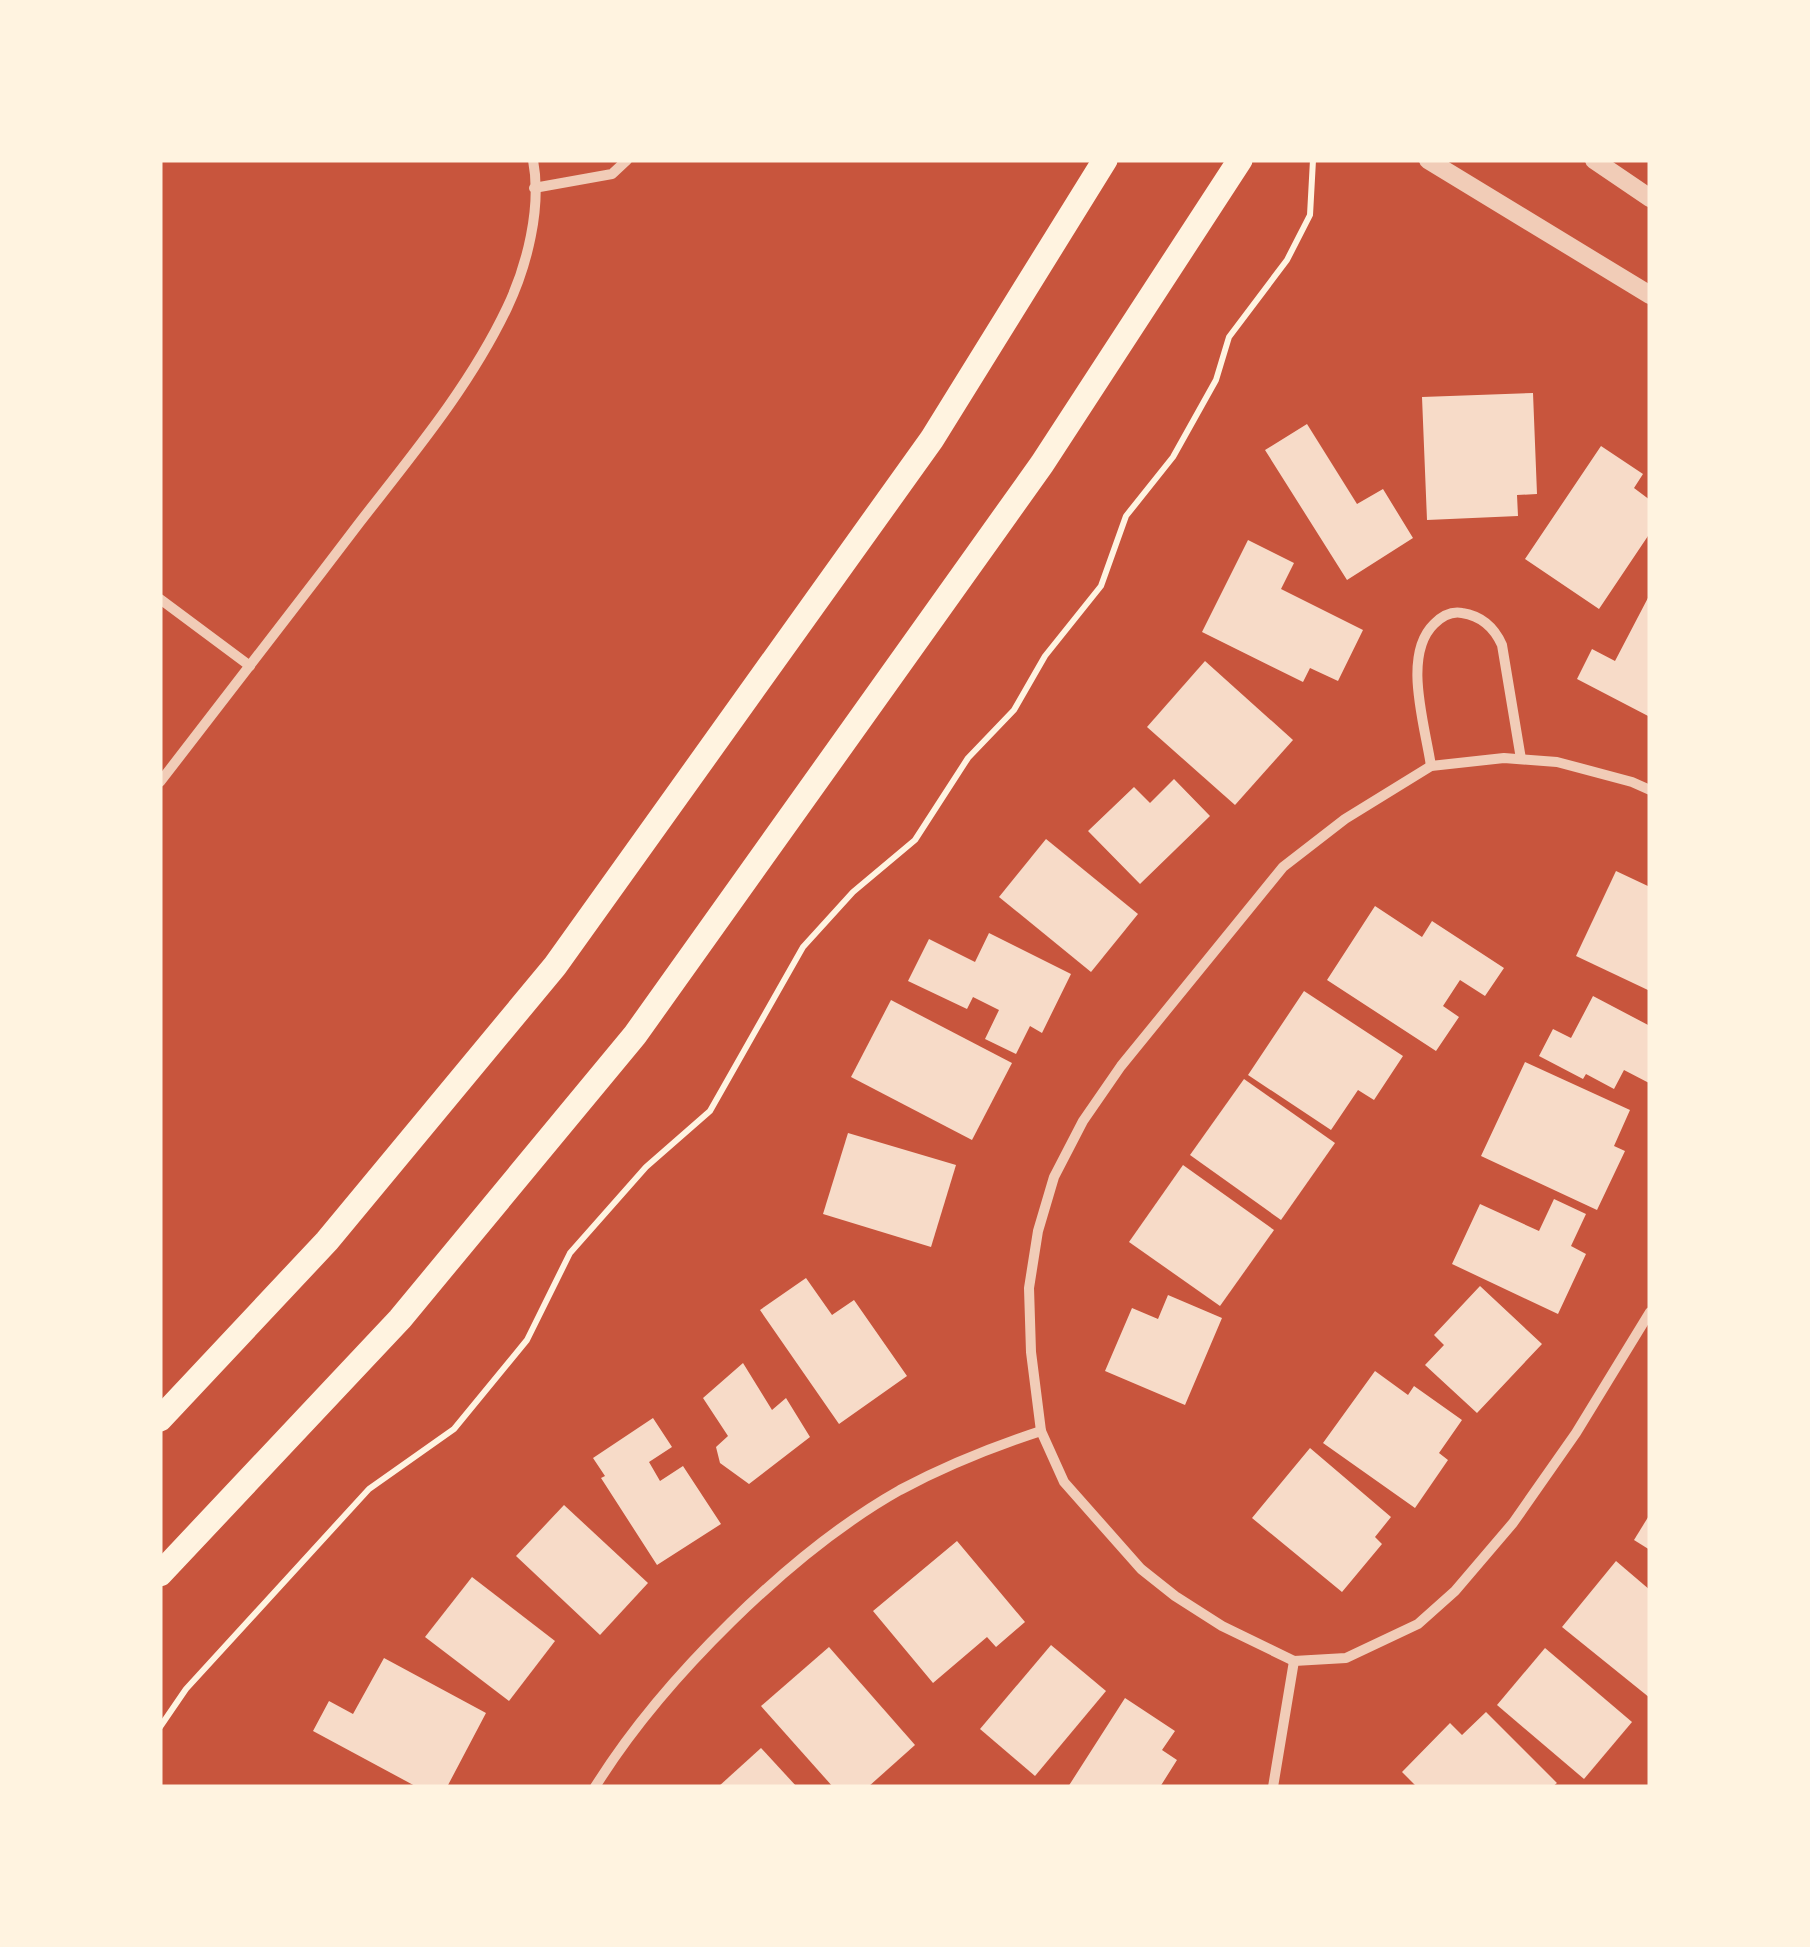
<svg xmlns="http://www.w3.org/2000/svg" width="1810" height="1947" font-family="Lato,sans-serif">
  <rect width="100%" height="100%" fill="#c8553d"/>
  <!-- building -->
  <g fill="#f7dbc8">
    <polygon points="1533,393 1537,494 1517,495 1518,516 1427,520 1422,397"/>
    <polygon points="1307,424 1357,504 1383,489 1413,538 1347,580 1265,450"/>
    <polygon points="1601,446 1643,474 1634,488 1650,500 1650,533 1599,609 1525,559"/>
    <polygon points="1248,540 1294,563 1281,589 1363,630 1338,681 1310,668 1303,682 1202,632"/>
    <polygon points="1650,594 1650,717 1577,679 1592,649 1615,661"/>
    <polygon points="1205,661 1293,740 1235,805 1147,727"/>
    <polygon points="1174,779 1210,816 1140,884 1088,831 1134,787 1150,803"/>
    <polygon points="1046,839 1138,914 1091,972 999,897"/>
    <polygon points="1616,871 1650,887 1650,991 1576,956"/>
    <polygon points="1375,906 1422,937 1432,921 1504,968 1485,996 1460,980 1443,1006 1459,1017 1436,1051 1327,980"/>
    <polygon points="989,933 1071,974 1042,1033 1030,1026 1016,1054 985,1039 999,1010 973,997 967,1009 908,981 929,939 975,962"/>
    <polygon points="1304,991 1403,1056 1374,1100 1358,1090 1331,1130 1248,1075"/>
    <polygon points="1593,996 1650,1026 1649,1083 1624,1070 1614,1089 1586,1074 1583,1079 1539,1056 1553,1029 1571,1038"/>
    <polygon points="891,1000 1012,1063 972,1140 851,1077"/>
    <polygon points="1525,1062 1630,1110 1614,1146 1625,1151 1597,1210 1481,1156"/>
    <polygon points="1244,1079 1335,1143 1281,1220 1190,1155"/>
    <polygon points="848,1133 956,1165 931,1247 823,1214"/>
    <polygon points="1183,1165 1274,1230 1220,1306 1129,1242"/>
    <polygon points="1554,1199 1586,1214 1571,1246 1586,1254 1558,1314 1452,1264 1480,1204 1539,1231"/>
    <polygon points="806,1278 832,1315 854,1300 907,1376 839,1424 760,1310"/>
    <polygon points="1480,1286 1542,1344 1477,1413 1425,1365 1444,1345 1434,1335"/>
    <polygon points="1168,1295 1222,1318 1185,1405 1105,1371 1132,1308 1158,1319"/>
    <polygon points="743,1363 772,1410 786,1398 810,1437 749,1484 720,1463 716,1447 728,1436 703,1398"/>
    <polygon points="1375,1371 1408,1395 1414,1386 1462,1420 1439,1453 1448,1460 1415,1508 1323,1443"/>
    <polygon points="653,1418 672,1447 649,1462 660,1481 683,1466 721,1524 657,1565 601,1478 605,1476 593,1458"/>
    <polygon points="1310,1448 1391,1517 1375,1537 1382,1544 1342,1592 1252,1518"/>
    <polygon points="564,1505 648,1583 600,1635 516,1556"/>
    <polygon points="1650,1514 1650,1550 1634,1540"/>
    <polygon points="957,1541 1025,1622 996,1647 987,1637 933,1683 873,1611"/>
    <polygon points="1616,1561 1650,1590 1650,1698 1562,1627"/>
    <polygon points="472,1577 555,1641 509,1701 425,1637"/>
    <polygon points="1051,1645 1106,1691 1035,1776 980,1729"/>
    <polygon points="829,1647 915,1745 868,1787 833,1787 761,1706"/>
    <polygon points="1545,1648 1632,1722 1584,1779 1497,1705"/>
    <polygon points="384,1658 486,1713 447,1787 417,1787 313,1731 329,1701 353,1714"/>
    <polygon points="1125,1698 1175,1731 1162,1750 1177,1760 1160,1787 1068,1787"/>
    <polygon points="1486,1712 1557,1783 1552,1787 1417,1787 1402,1772 1450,1723 1462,1735"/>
    <polygon points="761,1748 797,1787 718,1787"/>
  </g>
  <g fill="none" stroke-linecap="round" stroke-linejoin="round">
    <!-- path -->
    <polyline stroke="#fff3e0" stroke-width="6" points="160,1727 186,1689 369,1489 454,1429 527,1340 570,1253 646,1167 710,1111 803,947 853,892 915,840 968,758 1014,710 1045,656 1101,586 1126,516 1173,457 1216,380 1229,337 1287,260 1310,215 1313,160"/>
    <!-- minor -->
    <g stroke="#f1ccb7" stroke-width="10">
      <polyline points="534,188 612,174 627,160"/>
      <polyline points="160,599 250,666"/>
      <path d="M1431 766C1425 725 1402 655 1434 624 1442 616 1451 611 1462 613 1482 616 1494 627 1502 645L1521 759"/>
      <path d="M160 782C227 695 294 609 360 522 413 454 470 386 507 308 527 266 542 207 533 160"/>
      <polyline points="1650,790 1632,782 1557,762 1504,758 1431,766 1345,819 1283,867 1121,1066 1083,1121 1054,1177 1038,1231 1029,1288 1031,1352 1041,1431 1064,1482 1141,1569 1175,1596 1222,1626 1294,1661 1346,1658 1418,1624 1455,1591 1513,1523 1576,1433 1650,1312"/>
      <path d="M595 1787C661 1681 790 1552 900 1490 945 1466 992 1447 1041 1431"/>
      <polyline points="1273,1787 1294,1661"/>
    </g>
    <!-- tertiary -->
    <g stroke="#f1ccb7" stroke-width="18">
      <polyline points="1428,160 1650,295"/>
      <polyline points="1594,160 1650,198"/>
    </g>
    <!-- primary -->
    <g stroke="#fff3e0" stroke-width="25">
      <polyline points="160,1419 327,1241 555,966 932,439 1105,160"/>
      <polyline points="160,1574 400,1319 635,1035 1042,464 1240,160"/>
    </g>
  </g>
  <!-- border -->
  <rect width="1810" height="1947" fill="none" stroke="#fff3e0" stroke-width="325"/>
</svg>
